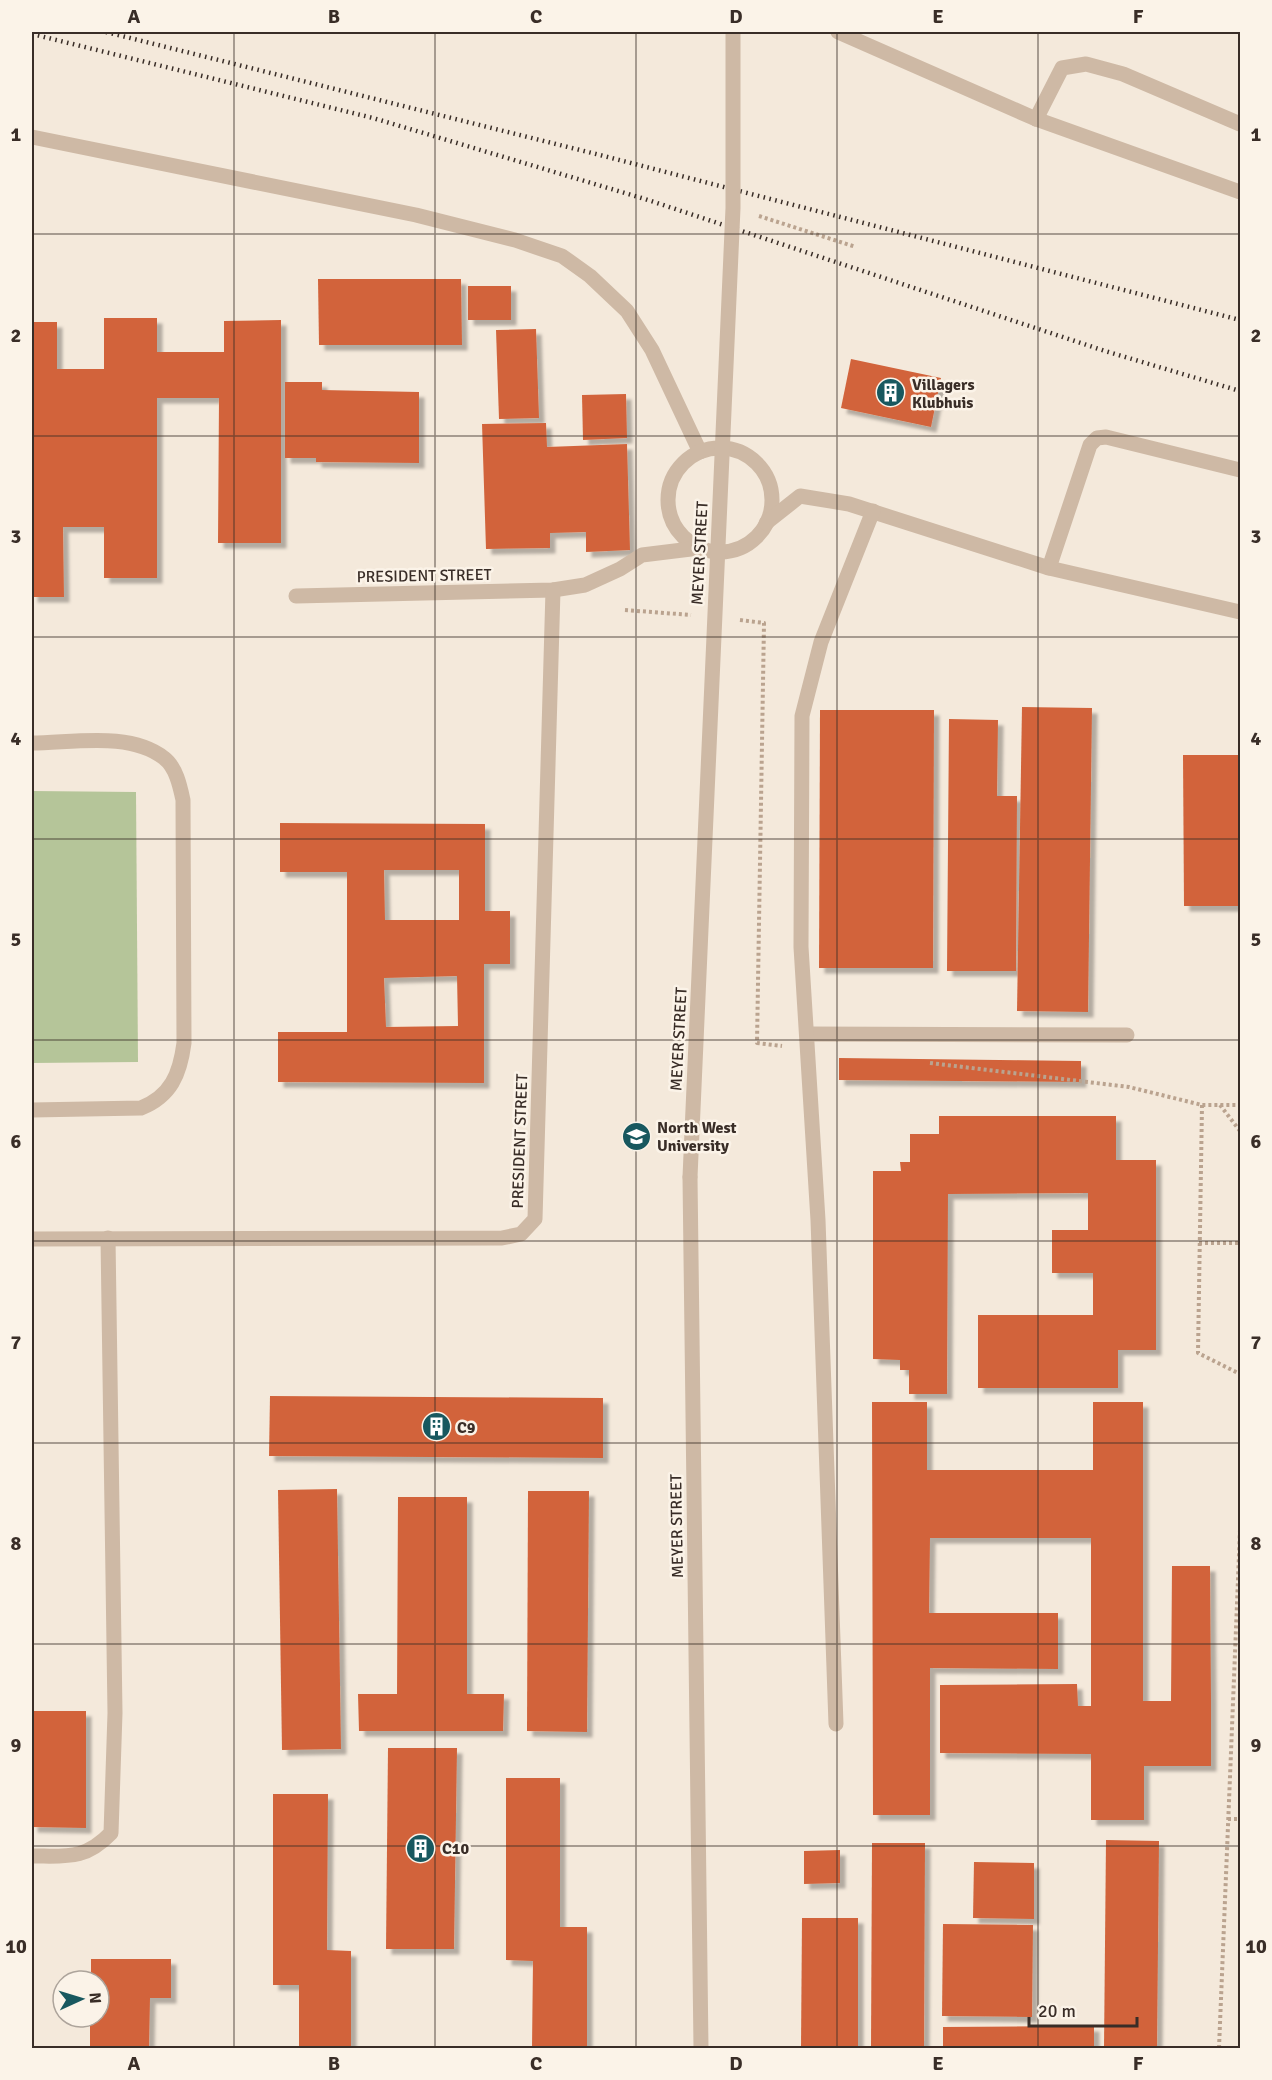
<svg xmlns="http://www.w3.org/2000/svg" width="1272" height="2080" font-family="Signika,sans-serif">
  <defs>
    <filter id="shadow"><feDropShadow dx="5.5" dy="5.5" stdDeviation="1.5" flood-color="#0004"/></filter>
  </defs>
  <rect width="100%" height="100%" fill="#f4e9db"/>
  <!-- green -->
  <polygon fill="#b5c599" points="32,791 136,792 138,1062 32,1063"/>
  <!-- building -->
  <g fill="#d2643b" fill-rule="evenodd" filter="url(#shadow)">
    <polygon points="318,279 461,279 462,345 319,345"/>
    <rect x="468" y="286" width="43" height="34"/>
    <polygon points="104,318 157,318 157,352 224,352 224,321 281,320 281,543 218,543 219,398 157,398 157,578 104,578 104,527 63,527 64,597 32,597 32,322 57,322 57,369 104,369"/>
    <polygon points="536,329 539,418 499,419 496,330"/>
    <polygon points="851,359 941,378 931,427 841,408"/>
    <polygon points="285,382 322,382 322,390 419,392 419,463 316,462 316,458 285,458"/>
    <polygon points="626,394 627,438 583,440 582,395"/>
    <polygon points="546,423 547,447 627,444 630,550 586,552 586,532 550,533 550,548 486,549 482,424"/>
    <polygon points="1022,707 1092,708 1088,1012 1017,1011"/>
    <polygon points="820,710 934,710 933,968 819,968"/>
    <polygon points="949,719 998,720 997,796 1017,796 1016,971 947,971"/>
    <polygon points="1183,755 1240,755 1240,906 1184,906"/>
    <path d="M280 823 485 824V911H510V964H484V1083L278 1082V1032H347V872H280ZM384 870H459V920H385ZM457 976 458 1026 386 1027 384 978Z"/>
    <polygon points="839,1058 1081,1061 1081,1082 839,1080"/>
    <polygon points="939,1116 1116,1116 1116,1160 1156,1160 1156,1350 1118,1350 1118,1388 978,1388 978,1315 1093,1315 1093,1273 1052,1273 1052,1230 1088,1230 1088,1193 948,1194 947,1394 909,1394 909,1370 900,1370 900,1360 873,1359 873,1171 901,1171 900,1162 910,1162 910,1134 939,1134"/>
    <polygon points="270,1396 603,1398 603,1458 269,1456"/>
    <polygon points="872,1402 927,1402 927,1470 1093,1470 1093,1402 1143,1402 1143,1701 1171,1701 1172,1566 1210,1566 1211,1701 1211,1766 1144,1766 1144,1820 1091,1820 1091,1754 940,1753 940,1685 1077,1684 1078,1706 1091,1706 1091,1538 930,1538 929,1613 1058,1613 1058,1669 930,1668 930,1815 873,1815"/>
    <polygon points="337,1489 341,1749 282,1750 278,1490"/>
    <polygon points="528,1491 589,1491 587,1732 527,1731"/>
    <polygon points="398,1497 467,1497 467,1694 504,1694 503,1731 359,1731 358,1694 397,1694"/>
    <polygon points="32,1711 86,1711 86,1828 32,1827"/>
    <polygon points="388,1748 457,1748 454,1949 386,1949"/>
    <polygon points="506,1778 560,1778 560,1927 587,1927 587,2048 532,2048 533,1961 506,1960"/>
    <polygon points="273,1794 328,1794 327,1950 351,1951 351,2048 299,2048 299,1985 273,1985"/>
    <polygon points="1106,1840 1159,1841 1157,2048 1104,2048"/>
    <polygon points="872,1843 925,1843 924,2048 871,2048"/>
    <polygon points="840,1850 840,1883 804,1884 804,1851"/>
    <polygon points="974,1862 1034,1863 1034,1919 973,1918"/>
    <polygon points="802,1918 858,1918 858,2048 801,2048"/>
    <polygon points="943,1924 1033,1925 1032,2017 942,2016"/>
    <polygon points="91,1959 171,1959 171,1998 150,1998 149,2048 90,2048 90,2017 99,2017 99,1981 91,1981"/>
    <polygon points="1094,2026 1094,2048 943,2048 943,2027"/>
  </g>
  <g fill="none" stroke-linecap="round" stroke-linejoin="round">
    <!-- path -->
    <g stroke="#baa38f" stroke-width="4" stroke-dasharray="3 3" stroke-linecap="butt">
      <polyline points="759,216 856,247"/>
      <polyline points="625,610 691,615"/>
      <polyline points="740,620 764,623 757,1043 782,1046"/>
      <polyline points="930,1063 1129,1087 1202,1105 1240,1105"/>
      <polyline points="1202,1105 1198,1353 1240,1374"/>
      <polyline points="1220,1105 1240,1131"/>
      <polyline points="1199,1243 1240,1243"/>
      <polyline points="1228,1819 1240,1819"/>
      <polyline points="1219,2048 1240,1530"/>
    </g>
    <!-- minor -->
    <g stroke="#ceb9a5" stroke-width="15">
      <polyline points="838,32 1036,119 1240,192"/>
      <polyline points="1036,119 1062,68 1086,64 1123,74 1240,124"/>
      <polyline points="32,137 416,215 515,240 562,256 590,276 627,311 652,350 700,452"/>
      <circle cx="720" cy="500" r="52"/>
      <polyline points="766,523 800,496 849,504 1049,568 1240,612"/>
      <polyline points="1049,568 1090,445 1097,438 1106,437 1240,470"/>
      <polyline points="296,596 553,590 585,585 620,569 642,555 699,548"/>
      <path d="M32 743C72 743 130 731 164 758 176 767 180 786 183 800L184 1043C180 1074 171 1096 141 1108L32 1110"/>
      <polyline points="807,1034 1127,1035"/>
      <polyline points="690,1177 701,2048"/>
      <polyline points="32,1239 502,1238 521,1234 535,1219 553,590"/>
      <polyline points="836,1724 818,1220 801,947 802,716 821,642 873,511"/>
      <path d="M32 1856C67 1856 85 1860 111 1833L115 1713 108 1238"/>
    </g>
    <!-- rail -->
    <g stroke="#392d27" stroke-width="4.5" stroke-dasharray="1.5 4.5" stroke-linecap="butt">
      <polyline points="106,32 592,153 1240,320"/>
      <polyline points="32,34 373,118 645,199 1105,351 1240,391"/>
    </g>
    <!-- minor-bridge -->
    <polyline stroke="#ceb9a5" stroke-width="15" points="690,1177 733,208 733,32"/>
  </g>
  <!-- grid -->
  <path fill="none" stroke="#392d27" stroke-width="1.5" stroke-opacity="0.55" d="M234 32V2048M435 32V2048M636 32V2048M837 32V2048M1038 32V2048M32 234H1240M32 436H1240M32 637H1240M32 839H1240M32 1040H1240M32 1241H1240M32 1443H1240M32 1644H1240M32 1846H1240"/>
  <!-- icons -->
  <defs>
    <symbol id="building-disc" viewBox="-11 -11 22 22"><circle r="9.5" fill="#18585f" stroke="#fbf3e8"/><path d="M-4-6H4V6H1V3H-1V6H-4ZM-2.5-4.3h1.7v1.8h-1.7ZM.8-4.3h1.7v1.8H.8ZM-2.5-1h1.7V.8h-1.7ZM.8-1h1.7V.8H.8Z" fill="#fff"/></symbol>
    <symbol id="university-disc" viewBox="-11 -11 22 22"><circle r="9.5" fill="#18585f" stroke="#fbf3e8"/><path d="M0-5L7-2L0 1L-7-2ZM-4 1L0 2.5L4 1V4Q0 6-4 4Z" fill="#fff"/></symbol>
  </defs>
  <g fill-rule="evenodd">
    <use href="#building-disc" x="874" y="376" width="33" height="33"/>
    <use href="#university-disc" x="620" y="1120" width="33" height="33"/>
    <use href="#building-disc" x="420" y="1410" width="33" height="33"/>
    <use href="#building-disc" x="404" y="1832" width="33" height="33"/>
  </g>
  <g text-anchor="middle" stroke-width="5" stroke-linejoin="round" paint-order="stroke">
    <!-- poi labels -->
    <g font-size="16" font-weight="bold" fill="#392d27" stroke="#fbf3e8" text-anchor="start">
      <text x="912" y="390">Villagers<tspan x="912" dy="18">Klubhuis</tspan></text>
      <text x="657" y="1133">North West<tspan x="657" dy="18">University</tspan></text>
      <text x="457" y="1433">C9</text>
      <text x="442" y="1854">C10</text>
    </g>
    <!-- street labels -->
    <g font-size="16" fill="#392d27" stroke="#fbf3e8">
      <text transform="translate(699 553) rotate(-87)" y="6">MEYER STREET</text>
      <text transform="translate(424 575) rotate(-1)" y="6">PRESIDENT STREET</text>
      <text transform="translate(678 1039) rotate(-87)" y="6">MEYER STREET</text>
      <text transform="translate(519 1141) rotate(-88)" y="6">PRESIDENT STREET</text>
      <text transform="translate(676 1526) rotate(-91)" y="6">MEYER STREET</text>
    </g>
  </g>
  <!-- border -->
  <rect width="1272" height="2080" fill="none" stroke="#fbf3e8" stroke-width="66"/>
  <!-- north arrow -->
  <g transform="translate(81 1999) rotate(86)"><circle r="28" fill="#fbf3e8" stroke="#ada49b" stroke-width="1.5"/>
  <path d="M0-4.5L10 22L0 15L-10 22Z" fill="#18585f"/>
  <text y="-9" font-size="16" font-weight="bold" text-anchor="middle" fill="#392d27">N</text>
  </g>
  <!-- scale -->
  <path d="M1029 2017v9h108v-9" fill="none" stroke="#392d27" stroke-width="3"/>
  <text x="1038" y="2017" font-size="18" fill="#392d27" stroke="#fbf3e8" stroke-width="4.5" paint-order="stroke">20 m</text>
  <rect x="33" y="33" width="1206" height="2014" fill="none" stroke="#392d27" stroke-width="2"/>
  <g font-size="20" text-anchor="middle" font-weight="bold" fill="#392d27">
    <text x="134" y="23">A</text>
    <text x="334" y="23">B</text>
    <text x="536" y="23">C</text>
    <text x="736" y="23">D</text>
    <text x="938" y="23">E</text>
    <text x="1138" y="23">F</text>
    <text x="16" y="141">1</text>
    <text x="1256" y="141">1</text>
    <text x="16" y="342">2</text>
    <text x="1256" y="342">2</text>
    <text x="16" y="543">3</text>
    <text x="1256" y="543">3</text>
    <text x="16" y="745">4</text>
    <text x="1256" y="745">4</text>
    <text x="16" y="946">5</text>
    <text x="1256" y="946">5</text>
    <text x="16" y="1148">6</text>
    <text x="1256" y="1148">6</text>
    <text x="16" y="1349">7</text>
    <text x="1256" y="1349">7</text>
    <text x="16" y="1550">8</text>
    <text x="1256" y="1550">8</text>
    <text x="16" y="1752">9</text>
    <text x="1256" y="1752">9</text>
    <text x="16" y="1953">10</text>
    <text x="1256" y="1953">10</text>
    <text x="134" y="2070">A</text>
    <text x="334" y="2070">B</text>
    <text x="536" y="2070">C</text>
    <text x="736" y="2070">D</text>
    <text x="938" y="2070">E</text>
    <text x="1138" y="2070">F</text>
  </g>
</svg>
